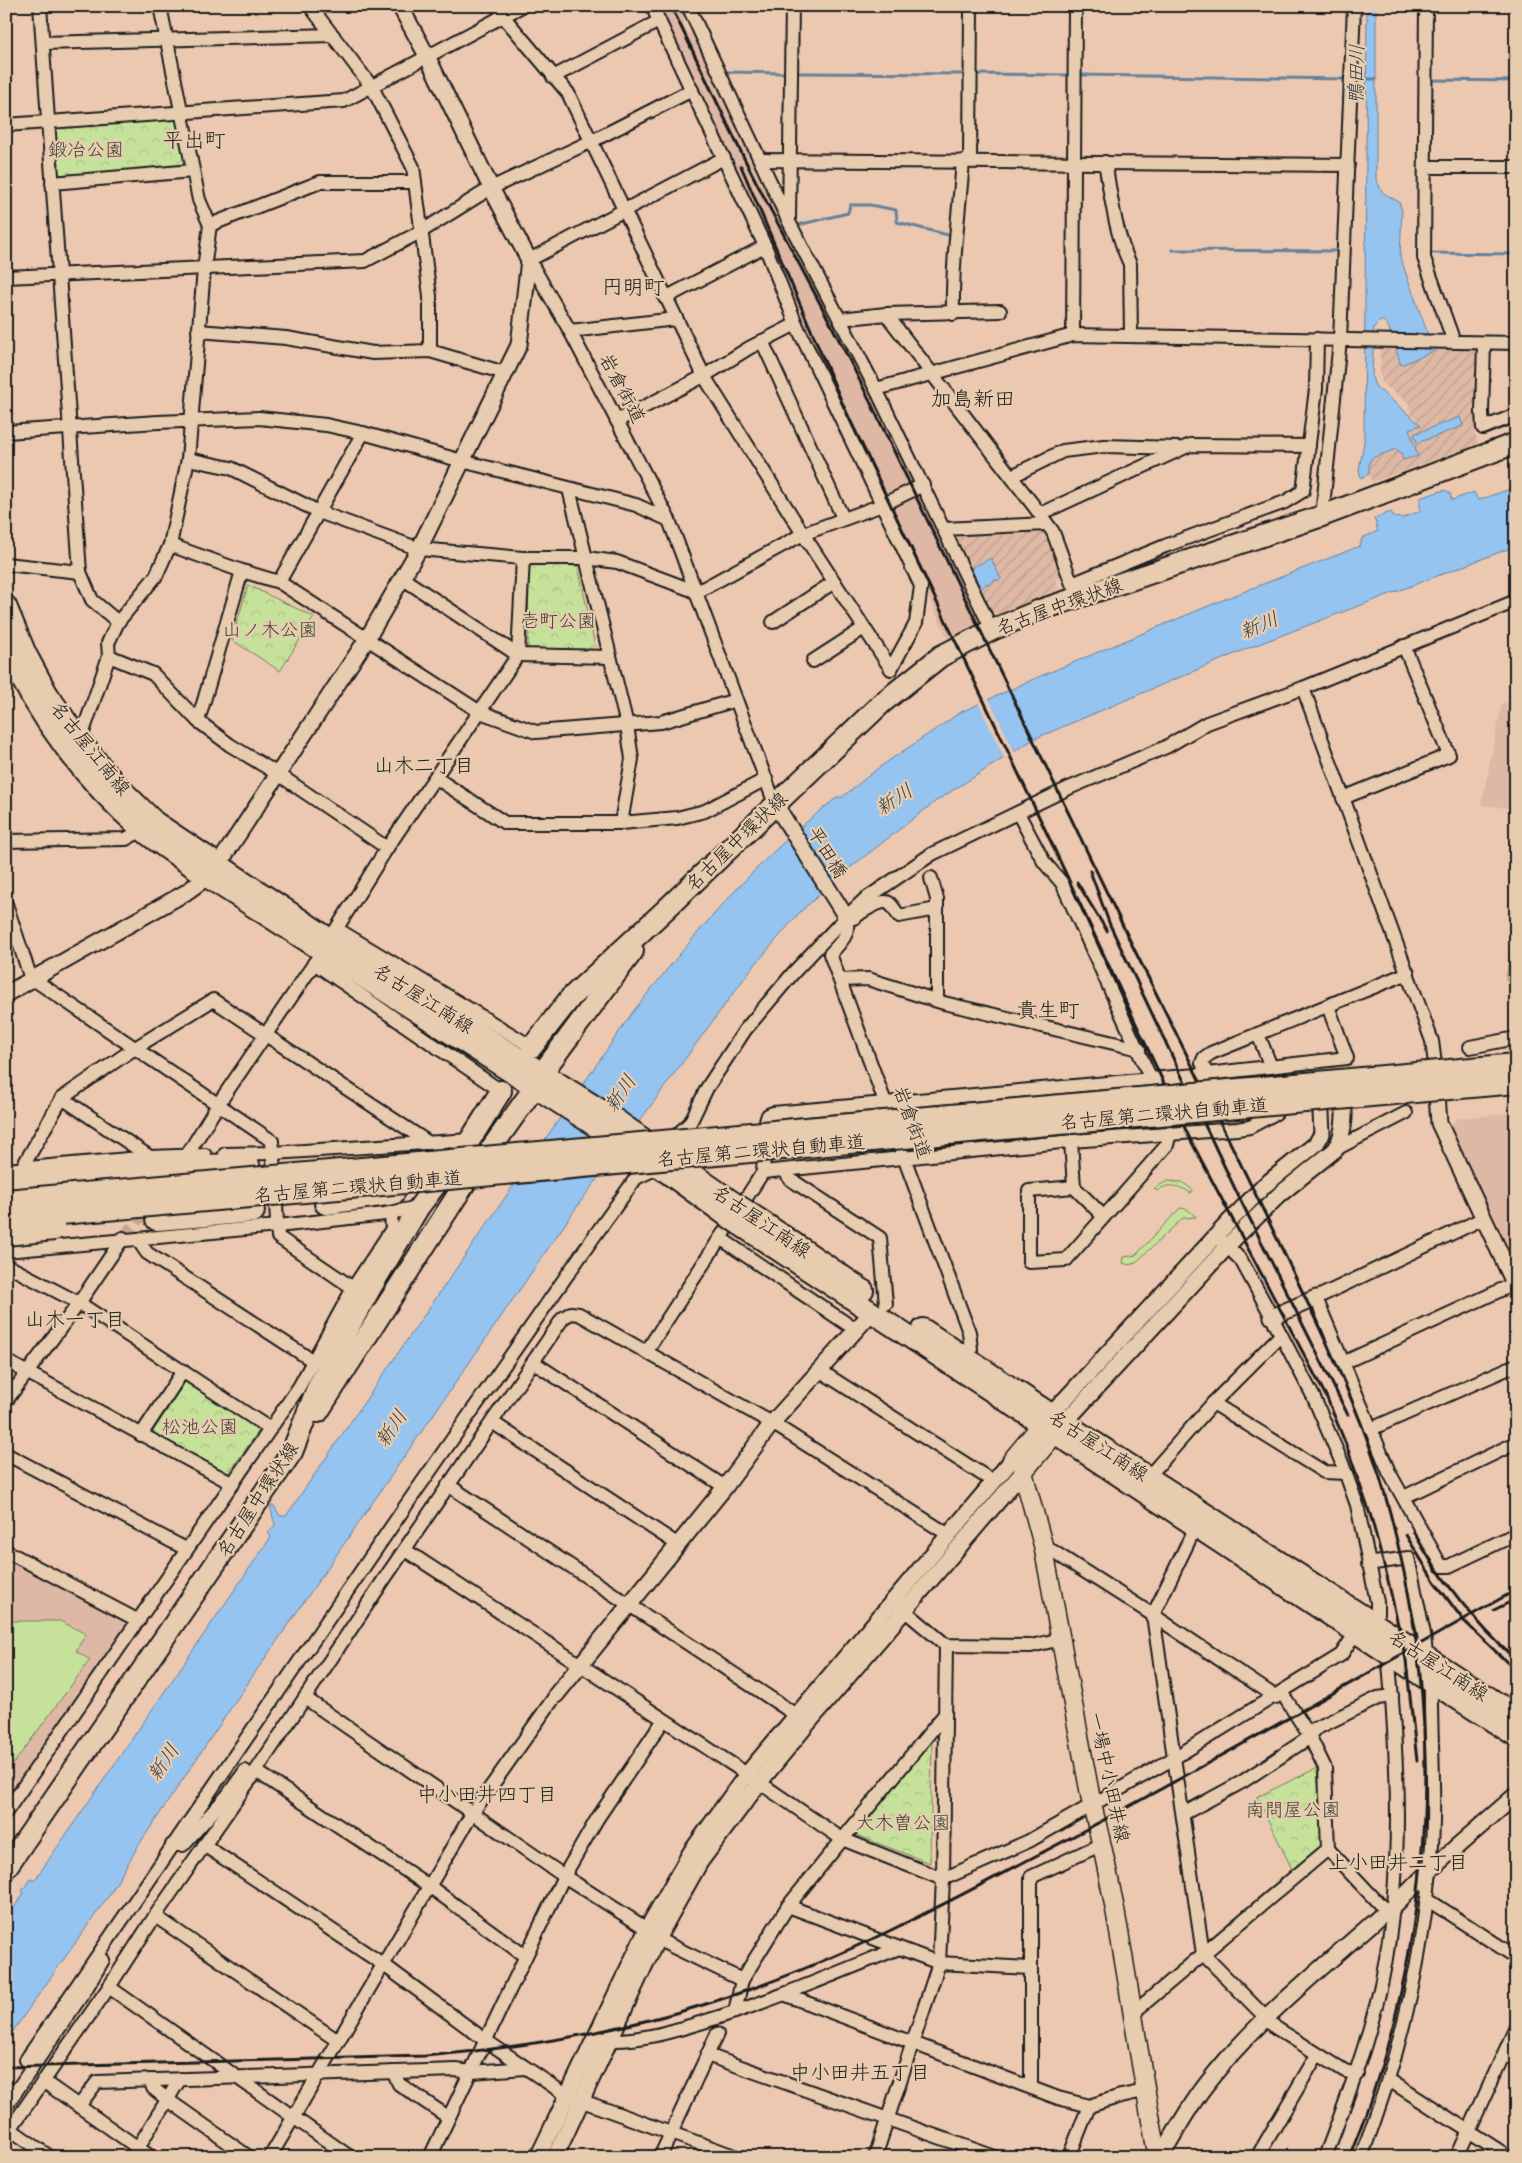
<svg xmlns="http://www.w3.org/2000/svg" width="1522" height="2163" font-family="'Gochi Hand','Klee One',sans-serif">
  <defs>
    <pattern id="industrial-furrows" width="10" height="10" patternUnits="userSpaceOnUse" patternTransform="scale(1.25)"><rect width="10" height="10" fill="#deb8a5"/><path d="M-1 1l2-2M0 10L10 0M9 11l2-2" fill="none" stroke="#be9e8d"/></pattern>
    <pattern id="grass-tufts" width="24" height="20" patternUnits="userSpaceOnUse" patternTransform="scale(1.25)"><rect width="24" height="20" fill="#c6e29a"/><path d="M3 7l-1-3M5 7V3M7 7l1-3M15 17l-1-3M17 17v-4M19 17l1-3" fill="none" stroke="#aac184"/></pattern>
    <pattern id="park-crowns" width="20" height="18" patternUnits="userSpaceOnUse" patternTransform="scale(1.25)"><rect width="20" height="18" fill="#c6e29a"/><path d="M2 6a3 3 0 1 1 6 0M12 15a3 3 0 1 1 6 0" fill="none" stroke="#aac184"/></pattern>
  </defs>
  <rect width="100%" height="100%" fill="#edc8b1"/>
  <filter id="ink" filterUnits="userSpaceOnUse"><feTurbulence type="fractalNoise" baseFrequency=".02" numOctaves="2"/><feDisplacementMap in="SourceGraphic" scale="10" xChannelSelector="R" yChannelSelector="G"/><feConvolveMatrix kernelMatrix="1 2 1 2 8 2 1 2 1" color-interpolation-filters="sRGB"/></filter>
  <g filter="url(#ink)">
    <!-- built -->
    <g fill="#deb8a5">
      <polygon points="657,6 680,6 686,19 683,25 689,34 694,32 825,306 916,484 881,499 821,366 786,279"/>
      <polygon points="921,493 984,624 950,643 887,511"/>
      <polygon points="1502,703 1516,704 1516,809 1481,805"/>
      <polygon points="1516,1113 1516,1263 1448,1126 1458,1118"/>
      <polygon points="6,1556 127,1622 127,1626 22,1781 17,1783 6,1777"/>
    </g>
    <!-- industrial -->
    <g fill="url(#industrial-furrows)">
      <polygon points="1380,347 1396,348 1401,364 1434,351 1433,349 1477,350 1479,353 1479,410 1475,410 1475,434 1479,444 1372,482 1369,474 1369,463 1372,458 1396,449 1401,453 1412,441 1409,429 1418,420 1410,414 1409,403 1383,384 1380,375"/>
      <polygon points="1041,527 1046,531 1064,576 1056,579 1060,593 991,619 953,534"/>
    </g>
    <!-- grass -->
    <g fill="url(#grass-tufts)" stroke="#717f5b">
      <path d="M1168 1181 1182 1182 1193 1190 1191 1193C1180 1186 1168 1182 1157 1191L1154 1188Z"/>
      <polygon points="1180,1208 1187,1209 1196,1217 1183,1218 1135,1263 1129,1265 1123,1263 1124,1257 1136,1255"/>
    </g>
    <!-- park -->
    <g fill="url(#park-crowns)" stroke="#717f5b">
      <polygon points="174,119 178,121 186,162 183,166 61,176 59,174 56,131 59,127"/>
      <polygon points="529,564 578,566 596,651 528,650"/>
      <polygon points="248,585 314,617 280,671 232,640"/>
      <polygon points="185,1382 260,1429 227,1475 152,1433"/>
      <polygon points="932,1741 930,1863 856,1835"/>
      <polygon points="1317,1768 1323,1846 1292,1869 1257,1797"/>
    </g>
    <!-- pitch -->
    <g fill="#c6e29a" stroke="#717f5b">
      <polygon points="1515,922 1516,980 1506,980"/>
      <polygon points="6,1621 60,1621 86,1634 76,1651 90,1660 11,1767 6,1765"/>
    </g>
    <!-- water -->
    <g fill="#95c4f0" stroke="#65819b">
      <polygon points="1376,7 1376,179 1382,192 1399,202 1402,211 1400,257 1434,351 1401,365 1389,328 1384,321 1380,321 1374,327 1372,377 1375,386 1421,425 1409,429 1418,456 1403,460 1401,453 1396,449 1372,458 1369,463 1369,474 1361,478 1359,470 1364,442 1367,8"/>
      <polygon points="1460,417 1463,426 1417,443 1414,434"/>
      <path d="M1516 487V546L1251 647 1034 739 936 801 851 867 800 912 748 973 581 1201 241 1693 138 1846 110 1894 6 2041V1919L24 1893 22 1891 31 1879 34 1881 271 1537 268 1533 275 1525 270 1506H274L280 1516H286L632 1013C696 933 757 858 839 796L841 798 881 766 961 712 1036 678 1230 597 1360 546 1362 538 1378 531 1374 518 1391 512 1394 517 1403 518 1420 511V498L1444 490 1450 493 1452 500 1474 492 1478 500Z"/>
      <polygon points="991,558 1001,579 997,581 996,579 988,585 987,583 981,589 971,568"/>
    </g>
    <!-- pier -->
    <polygon fill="#edc8b1" points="988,697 1015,753 1005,760 978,702"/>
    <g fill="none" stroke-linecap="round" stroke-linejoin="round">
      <!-- stream -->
      <g stroke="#65819b" stroke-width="3">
        <polyline points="728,72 784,73"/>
        <polyline points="797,73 965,74"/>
        <polyline points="976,74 1067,75"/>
        <polyline points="1079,75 1346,79"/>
        <polyline points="1364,79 1376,79"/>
        <polyline points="1433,80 1516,81"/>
        <polyline points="798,225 848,213 850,205 870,205 896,210 897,222 952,236"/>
        <polyline points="1172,250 1338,251"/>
        <polyline points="1429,253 1516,254"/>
      </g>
      <!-- minor-tunnel -->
      <polyline stroke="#c3a693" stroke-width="12" stroke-dasharray="12 6" stroke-linecap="butt" points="125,1236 149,1205"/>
      <defs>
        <g id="minor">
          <polyline points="40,6 80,572 92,600 118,622"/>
          <polyline points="160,6 199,200 210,225 204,269 188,459 170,545 156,576 118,622 108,643 109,656 153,674 198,721 230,745 278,774 387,848"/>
          <polyline points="310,6 372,87 413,167 430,296 430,351"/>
          <polyline points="498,6 503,16 568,93 704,376 803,534 891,669 916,623 921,586 796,324 765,246 652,6"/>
          <polyline points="688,6 789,222 876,389 992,630"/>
          <polyline points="1426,6 1424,258 1454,342"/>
          <polyline points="43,43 333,35"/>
          <polyline points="553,77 659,21"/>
          <polyline points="6,125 344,101 522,6"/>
          <polyline points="724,158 529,260 570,331 669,520 775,804"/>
          <polyline points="760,160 1348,165"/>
          <polyline points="970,161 971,6"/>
          <path d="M1105 162C1111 196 1115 233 1130 264L1131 336"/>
          <polyline points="1425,167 1516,167"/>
          <polyline points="52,183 193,171"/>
          <polyline points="789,219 792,6"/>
          <polyline points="210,225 320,182 415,182"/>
          <polyline points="6,277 365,261 422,231 491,188 592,141 692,90"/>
          <polyline points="665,298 765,246"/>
          <polyline points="886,314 1040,514 1053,532 1072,584 1165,546 1285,502 1303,491 1316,389 1317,339"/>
          <path d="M953 314C952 262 959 212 963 161"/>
          <polyline points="840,319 886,314 1000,311"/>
          <polyline points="198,331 286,338 373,353 430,351 505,373"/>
          <polyline points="570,331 676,319"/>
          <polyline points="1073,335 1075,6"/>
          <polyline points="762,341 843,518"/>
          <polyline points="1484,343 1482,412 1483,428 1516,415"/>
          <polyline points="876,389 1073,335 1516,343"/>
          <polyline points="617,421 704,376 749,348 796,324"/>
          <polyline points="6,432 158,422 259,418 326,425 363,433 462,461 636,505 669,520"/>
          <polyline points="188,459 231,468 319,512 419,549 523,558 586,558 617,562 697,592 803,534 882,505 923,485"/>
          <polyline points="1012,476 1063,451 1104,446 1178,448"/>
          <polyline points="569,489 627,725 632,759 621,823"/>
          <polyline points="1040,514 1190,445 1309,446"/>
          <polyline points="1322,516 1340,340 1354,6"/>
          <polyline points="944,529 1046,524"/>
          <polyline points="170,545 242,571 279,582 480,712 536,732 661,722 736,700"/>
          <polyline points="6,564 80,572"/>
          <polyline points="402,578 518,655 610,657"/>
          <polyline points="279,582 363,433"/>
          <polyline points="773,622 834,582"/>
          <polyline points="813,661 864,628"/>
          <polyline points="1303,688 1432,1041 1435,1064"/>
          <polyline points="198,721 242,571"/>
          <polyline points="80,741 109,656"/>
          <polyline points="436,778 505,823 621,823 677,818 705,811 766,779"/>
          <polyline points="1343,798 1449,755 1404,646"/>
          <polyline points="1018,813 1044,862 1062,883 1150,1077"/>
          <polyline points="6,841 126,839 142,830"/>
          <polyline points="931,878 937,899 937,1000"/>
          <polyline points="6,904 29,973 33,979 272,1141 278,1237 353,1288"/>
          <path d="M846 917C851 934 841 942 830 954L888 1110"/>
          <path d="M854 918C860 913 882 898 889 903 893 906 896 912 899 916L937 909"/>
          <polyline points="337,929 532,1047"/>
          <polyline points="330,939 387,848 518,655 523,558"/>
          <polyline points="314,963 501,1091"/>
          <polyline points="840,980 868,979 944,1003 1139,1049"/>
          <polyline points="1258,1034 1271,1067"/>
          <polyline points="1470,1047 1516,1038"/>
          <polyline points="1207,1074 1202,1063 1204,1058 1211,1053 1408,973"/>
          <polyline points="62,1098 150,1157"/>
          <polyline points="679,1133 690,1123 707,1088 745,1030 794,972 846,917 864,900 932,854 1069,788 1166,747 1207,723 1303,688 1516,601"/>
          <polyline points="1071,1141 1074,1187"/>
          <polyline points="1336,1149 1406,1113"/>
          <polyline points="902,1152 969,1332 971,1349 967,1356"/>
          <polyline points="225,1154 274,1153 470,1140"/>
          <polyline points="184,1160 219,1103 322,952"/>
          <polyline points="22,1168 62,1098 135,1048 213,1000 429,1143"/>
          <polyline points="6,1170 150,1157 205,1155"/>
          <polyline points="785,1171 790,1179 880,1238 886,1304"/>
          <polyline points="763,1172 1071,1141 1237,1129 1250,1127 1276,1113"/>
          <polyline points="1104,1217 1074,1187 1029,1191 1029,1262 1066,1260 1167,1145 1170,1133"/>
          <polyline points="1484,1218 1316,1298 1389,1472 1441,1566 1449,1566 1516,1534"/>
          <polyline points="720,1238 856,1330"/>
          <polyline points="1220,1239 1241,1260 1265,1304 1313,1396 1342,1463 1357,1505 1377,1602 1377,1614 1374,1622"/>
          <polyline points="138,1240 147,1253 313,1361"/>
          <polyline points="6,1251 278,1226 385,1214 419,1207"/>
          <polyline points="6,1265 79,1303 270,1429"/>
          <polyline points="646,1352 763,1172 766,1121 768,1115 773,1113 1207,1074 1347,1058 1328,1006"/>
          <polyline points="6,1361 233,1484"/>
          <polyline points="533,1362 725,1487"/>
          <polyline points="1345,1362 1516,1283"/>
          <polyline points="819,1370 994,1482"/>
          <polyline points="6,1401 79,1303 123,1238"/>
          <polyline points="1213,1403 1324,1472 1346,1473"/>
          <polyline points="492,1422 677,1544"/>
          <polyline points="1371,1429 1516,1365"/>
          <polyline points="141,1435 183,1371"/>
          <polyline points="6,1454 186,1549"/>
          <polyline points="1149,1476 1213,1403 1281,1335"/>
          <polyline points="448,1485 796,1715"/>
          <polyline points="1404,1497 1516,1443"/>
          <polyline points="1196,1526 1153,1615 1203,1954 1276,2028 1345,2071 1357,2074"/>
          <polyline points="1043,1545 1153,1615 1276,1697"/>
          <polyline points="405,1550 747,1774 842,1839 943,1879 1029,1841 1174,1758 1341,1655 1357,1631"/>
          <polyline points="6,1551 139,1621"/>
          <polyline points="1368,1564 1408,1558 1424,1634 1426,1655"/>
          <polyline points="898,1605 946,1645 1031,1646 1061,1639"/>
          <polyline points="1282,1693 1309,1735 1325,1768 1328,1849 1386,1911"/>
          <polyline points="305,1698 564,1876 647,1929"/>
          <polyline points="256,1771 429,1886 525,1956"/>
          <polyline points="6,1812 299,1387 353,1288 392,1229 391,1213"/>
          <polyline points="1183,1814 1242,1782 1304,1741 1315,1729 1378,1698 1392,1696"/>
          <polyline points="172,1845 183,1845 227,1796 245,1771 252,1778"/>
          <polyline points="204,1845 384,1965 485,2040 566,2095 737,2157"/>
          <polyline points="1428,1900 1516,1957"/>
          <polyline points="788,1906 939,1963 1030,1968"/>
          <polyline points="155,1916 338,2041"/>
          <polyline points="657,1939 742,1980"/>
          <polyline points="109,1987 350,2157"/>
          <polyline points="786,1995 1058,2098 1089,2106"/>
          <polyline points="735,2012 742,1980 788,1906 945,1714"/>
          <polyline points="1133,2013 1328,1849"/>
          <path d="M610 2040C641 2041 673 2031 703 2022 770 2002 834 1974 899 1948"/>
          <polyline points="1505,2053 1516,2060"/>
          <polyline points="707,2055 995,2157"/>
          <polyline points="26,2060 407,1504 593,1238 636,1178 659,1167"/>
          <polyline points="393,2072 399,2084 448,2117"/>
          <polyline points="150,2080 153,2088 168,2100 249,2157"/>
          <polyline points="1389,2080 1509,2157"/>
          <polyline points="43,2081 151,2157"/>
          <polyline points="1031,2087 1031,1877 1102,1844"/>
          <polyline points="6,2089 7,2087"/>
          <polyline points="6,2106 86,1989 103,1960"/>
          <polyline points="79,2106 97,2082 456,2070 471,2072 525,2068"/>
          <polyline points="10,2129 50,2157"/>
          <polyline points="6,2135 109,1987 155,1916 256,1771 385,1578 563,1318 571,1313 579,1314 772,1423 949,1535"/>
          <polyline points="132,2157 180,2079"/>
          <polyline points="270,2157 473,1812 556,1695"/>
          <polyline points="430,2157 564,1876 597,1819 663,1721"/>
          <polyline points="660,2157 717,2034"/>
          <polyline points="875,2157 939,1963 943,1879 946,1645"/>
          <polyline points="1069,2157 1089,2106 1121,2096 1144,2091"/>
          <polyline points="1257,2157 1317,2055"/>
          <path d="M1325 2157C1347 2099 1369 2041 1382 1980 1404 1872 1398 1761 1388 1652"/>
          <path d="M1361 2157C1400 2056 1425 1952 1432 1844 1436 1790 1430 1736 1431 1682"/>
          <polyline points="1457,2157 1516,2027"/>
        </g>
        <g id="tertiary">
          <polyline points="775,804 846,917"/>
          <polyline points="6,994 185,893 207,877 218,865 367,639 419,549 519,345 529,260 491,188 427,56 400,6"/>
          <polyline points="1436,1081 1439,1123 1516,1287"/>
          <polyline points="1272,1317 1316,1298"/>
          <polyline points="1044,1422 1228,1223 1265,1185 1316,1144 1322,1134 1320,1091"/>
          <path d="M1065 1422 1235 1238 1279 1195 1336 1149C1346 1129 1345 1110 1342 1089"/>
          <polyline points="556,1695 725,1487 772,1423 872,1312"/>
          <polyline points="538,2157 647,1929 691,1852 747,1774 1012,1460"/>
          <polyline points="555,2157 657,1939 700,1862 759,1783 809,1722 1023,1472"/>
          <path d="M1161 2157C1175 2132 1188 2108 1205 2086 1256 2019 1324 1967 1386 1911L1393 1907 1430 1870 1516 1795"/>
        </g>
        <g id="secondary">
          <path d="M1064 1423 1023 1472 1043 1545 1092 1805C1122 1920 1134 2040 1158 2157"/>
          <polyline points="1012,1460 1042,1424"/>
        </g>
        <g id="primary">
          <polyline points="6,606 26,654 47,693 80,741 115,783 155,822 330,939 615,1119 733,1202"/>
          <path d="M6 648C37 716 85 781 142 830 162 847 186 861 207 877L659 1167 724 1214"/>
          <polyline points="532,1047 571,997 663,912 882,703 941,656 992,630 1040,610 1322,516 1516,443"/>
          <polyline points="542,1073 633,951"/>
          <polyline points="490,1150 534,1088"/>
          <polyline points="747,1211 863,1290"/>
          <polyline points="740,1225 1431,1682 1516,1736"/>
          <polyline points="923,1329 1051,1414 1516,1715"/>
          <polyline points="318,1412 464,1185"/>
          <polyline points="6,1868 292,1452 316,1391 338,1346 369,1291 419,1207 470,1140 501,1091"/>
        </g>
        <g id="motorway">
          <polyline points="6,1182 196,1166 248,1165"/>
          <polyline points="326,1203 393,1193"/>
          <polyline points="157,1219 253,1211"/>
        </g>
      </defs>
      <!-- minor casing -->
      <use href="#minor" stroke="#1c1c1c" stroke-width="16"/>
      <!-- tertiary casing -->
      <use href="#tertiary" stroke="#1c1c1c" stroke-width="19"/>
      <!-- secondary casing -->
      <use href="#secondary" stroke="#1c1c1c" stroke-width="21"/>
      <!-- primary casing -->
      <use href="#primary" stroke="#1c1c1c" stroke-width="24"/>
      <!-- motorway casing -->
      <use href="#motorway" stroke="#1c1c1c" stroke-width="26"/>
      <!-- minor -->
      <use href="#minor" stroke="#e8ccaf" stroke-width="12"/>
      <!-- tertiary -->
      <use href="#tertiary" stroke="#e8ccaf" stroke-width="15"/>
      <!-- secondary -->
      <use href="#secondary" stroke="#e8ccaf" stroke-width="18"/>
      <!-- primary -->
      <use href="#primary" stroke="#e8ccaf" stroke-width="20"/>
      <!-- motorway -->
      <use href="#motorway" stroke="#e8ccaf" stroke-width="22"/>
      <!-- rail -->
      <g stroke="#1c1c1c" stroke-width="3">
        <path d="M671 6C697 59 721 112 747 164 786 241 828 316 866 393 957 578 1044 765 1135 951 1189 1059 1243 1167 1295 1276 1323 1336 1353 1396 1374 1459 1386 1495 1396 1534 1404 1572 1445 1765 1425 1974 1349 2157"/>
        <polyline points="741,166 844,407 1051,842 1189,1137 1327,1398 1347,1447 1371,1517 1387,1576 1406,1660 1417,1761"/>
        <polyline points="1090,871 1110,925 1237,1193 1348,1415"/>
        <polyline points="1077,882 1107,931"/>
        <path d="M1413 1531C1441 1580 1474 1622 1516 1660"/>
        <polyline points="1406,1535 1434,1581 1464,1621 1516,1671"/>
        <polyline points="1494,1610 1516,1599"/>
        <path d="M6 2067 425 2056C534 2047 645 2027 748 1990 845 1956 936 1909 1026 1861 1192 1775 1353 1681 1516 1590"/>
      </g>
      <defs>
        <g id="primary-bridge">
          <polyline points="733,1202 747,1211"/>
          <polyline points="724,1214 740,1225"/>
        </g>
        <g id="motorway-bridge">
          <polyline points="6,1201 1516,1065"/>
          <polyline points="6,1218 1516,1082"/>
          <polyline points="6,1234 54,1229"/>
        </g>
      </defs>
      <!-- primary-bridge casing -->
      <use href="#primary-bridge" stroke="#1c1c1c" stroke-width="24" stroke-linecap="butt"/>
      <!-- motorway-bridge casing -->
      <use href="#motorway-bridge" stroke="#1c1c1c" stroke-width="26" stroke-linecap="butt"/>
      <!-- primary-bridge -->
      <use href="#primary-bridge" stroke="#e8ccaf" stroke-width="20"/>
      <!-- motorway-bridge -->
      <use href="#motorway-bridge" stroke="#e8ccaf" stroke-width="22"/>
    </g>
  </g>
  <g text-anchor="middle" stroke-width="4.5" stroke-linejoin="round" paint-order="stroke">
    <!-- park labels -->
    <g font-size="19" fill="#3e4435" stroke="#e8ccaf">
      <text x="86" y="156">鍛冶公園</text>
      <text x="558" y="627">壱町公園</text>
      <text x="270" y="636">山ノ木公園</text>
      <text x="200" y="1433">松池公園</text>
      <text x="1293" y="1816">南問屋公園</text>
      <text x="903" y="1829">大木曽公園</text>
    </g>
    <!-- street labels -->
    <g font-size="19" fill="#1c1c1c" stroke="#e8ccaf">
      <text transform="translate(623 388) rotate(62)" y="7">岩倉街道</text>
      <text transform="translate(1059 606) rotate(-20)" y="7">名古屋中環状線</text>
      <text transform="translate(91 748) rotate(51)" y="7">名古屋江南線</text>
      <text transform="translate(736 841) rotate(-44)" y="7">名古屋中環状線</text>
      <text transform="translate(828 852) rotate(58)" y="7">平田橋</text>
      <text transform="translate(424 998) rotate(32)" y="7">名古屋江南線</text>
      <text transform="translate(1164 1113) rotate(-5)" y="7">名古屋第二環状自動車道</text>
      <text transform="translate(913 1122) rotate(70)" y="7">岩倉街道</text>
      <text transform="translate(761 1150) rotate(-5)" y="7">名古屋第二環状自動車道</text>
      <text transform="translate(358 1186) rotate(-5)" y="7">名古屋第二環状自動車道</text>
      <text transform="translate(762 1221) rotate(34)" y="7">名古屋江南線</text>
      <text transform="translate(1099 1445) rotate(33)" y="7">名古屋江南線</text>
      <text transform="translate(257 1499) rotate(-57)" y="7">名古屋中環状線</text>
      <text transform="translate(1439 1665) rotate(33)" y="7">名古屋江南線</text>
      <text transform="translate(1110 1777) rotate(78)" y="7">一場中小田井線</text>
    </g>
    <!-- water labels -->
    <g font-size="20" font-style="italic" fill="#343e46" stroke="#e8ccaf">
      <text transform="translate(1356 74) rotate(-89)" y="7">鴨田川</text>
      <text transform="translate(1259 625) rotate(-23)" y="7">新川</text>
      <text transform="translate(894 799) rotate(-33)" y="7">新川</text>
      <text transform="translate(620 1093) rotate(-56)" y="7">新川</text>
      <text transform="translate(391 1428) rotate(-56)" y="7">新川</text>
      <text transform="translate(163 1762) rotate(-56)" y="7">新川</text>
    </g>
    <!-- neighbourhood labels -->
    <g font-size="20" fill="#1c1c1c" stroke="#e8ccaf">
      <text x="424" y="772">山木二丁目</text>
      <text x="75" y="1326">山木一丁目</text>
      <text x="487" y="1801">中小田井四丁目</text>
      <text x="1398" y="1869">上小田井二丁目</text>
      <text x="860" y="2079">中小田井五丁目</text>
    </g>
    <!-- quarter labels -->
    <g font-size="21" fill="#1c1c1c" stroke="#e8ccaf">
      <text x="194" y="147">平出町</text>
      <text x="633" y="294">円明町</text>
      <text x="973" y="406">加島新田</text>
      <text x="1048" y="1017">貴生町</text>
    </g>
  </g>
  <!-- margin -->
  <rect width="1522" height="2163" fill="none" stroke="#e8ccaf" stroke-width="25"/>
  <rect x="12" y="12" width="1497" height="2138" fill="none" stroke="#1c1c1c" stroke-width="2" filter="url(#ink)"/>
</svg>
